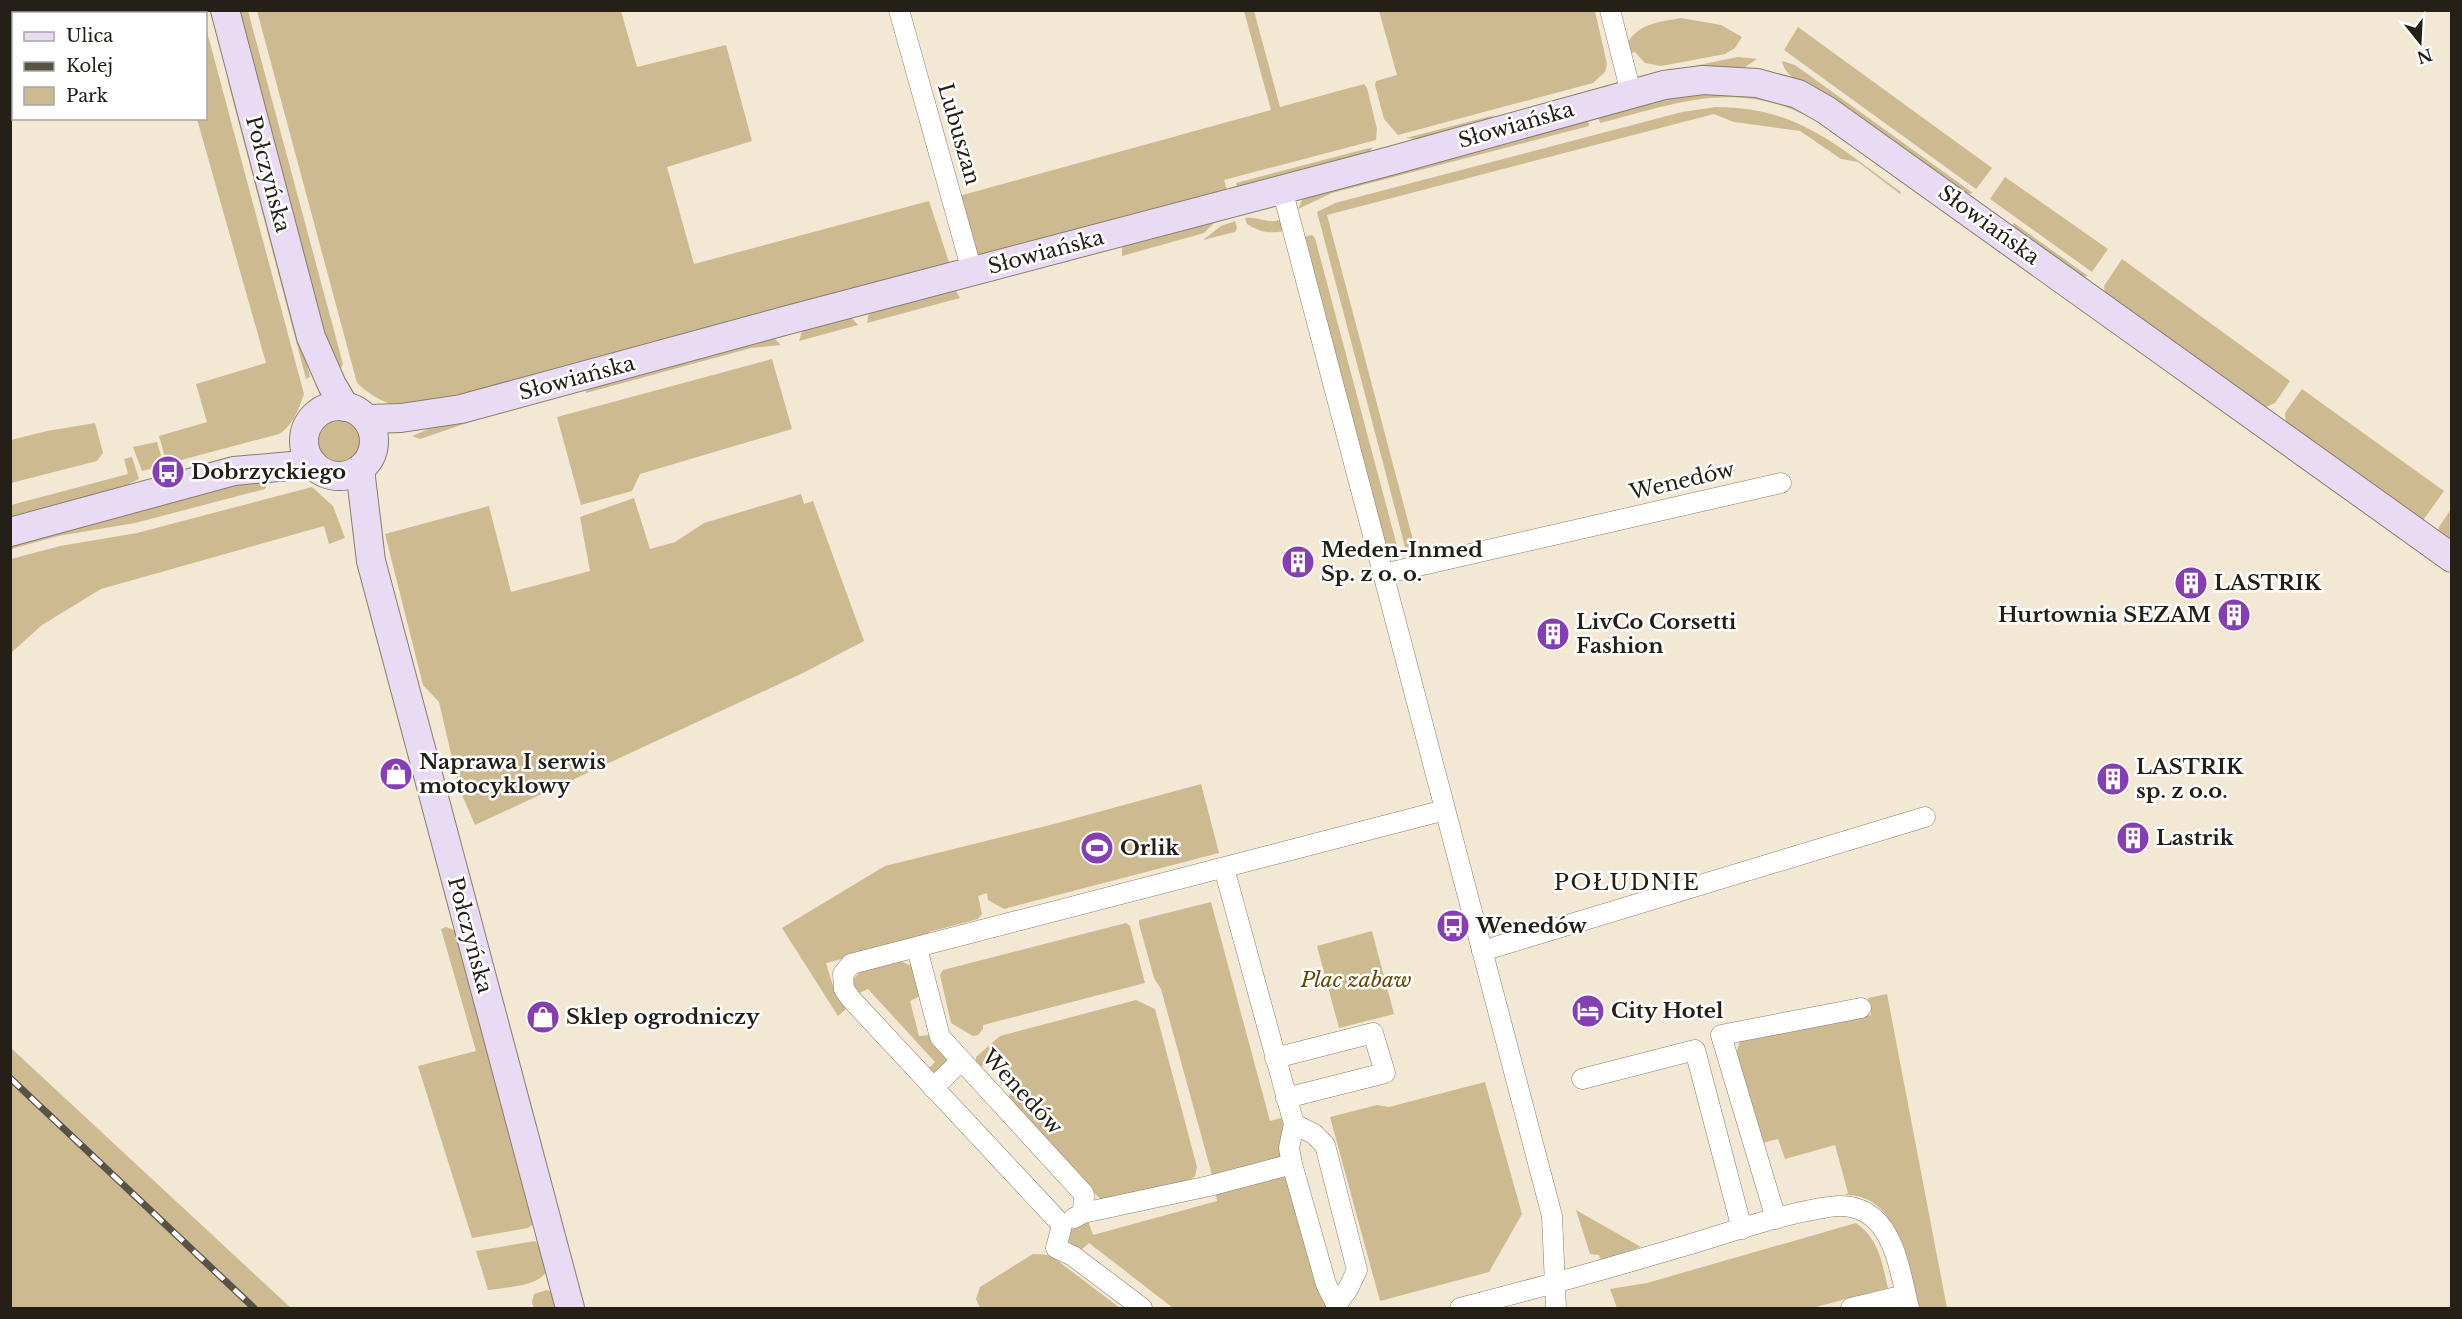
<svg xmlns="http://www.w3.org/2000/svg" width="2462" height="1319" font-family="'Libre Baskerville',serif">
  <rect width="100%" height="100%" fill="#f3e8d3"/>
  <!-- green -->
  <g fill="#cdba91">
    <polygon points="234,11 248,11 343,364 341,368 333,370"/>
    <path d="M257 11H621L637 67 726 45 752 141 667 167 694 264 929 201 950 265 416 411C390 405 377 401 357 383Z"/>
    <polygon points="1244,11 1254,11 1280,107 1364,84 1367,88 1377,129 1376,140 1224,180 1228,194 976,258 959,196 1271,110"/>
    <polygon points="1379,11 1595,11 1607,64 1605,72 1593,83 1398,135 1384,119 1375,85 1376,81 1397,75"/>
    <path d="M1681 18 1721 25 1742 37 1735 48 1725 54 1661 66 1645 63 1635 52 1629 54 1627 44C1638 23 1660 22 1681 18Z"/>
    <polygon points="1798,27 1992,168 1976,189 1784,50"/>
    <path d="M206 28 304 394C299 408 293 426 279 434L170 463 166 461 159 436 207 422 196 384 266 363 197 119 206 118Z"/>
    <polygon points="1738,57 1757,59 1745,67 1689,67"/>
    <path d="M1782 61 1795 65 1973 193 1966 194 1814 89C1801 82 1785 77 1782 61Z"/>
    <polygon points="227,78 241,109 309,372 310,377 306,379"/>
    <path d="M1693 94 1755 96 1796 108 1824 125C1742 77 1684 101 1600 123L1598 116 1666 98Z"/>
    <path d="M1716 107C1799 107 1838 147 1901 192L1900 194 1858 162 1841 159 1800 131 1734 122 1714 114 1327 215 1418 559 1409 562 1317 212 1335 203 1682 112Z"/>
    <polygon points="1495,115 1489,119 1418,139 1406,138"/>
    <polygon points="1588,119 1589,126 1332,193 1298,209 1304,196"/>
    <polygon points="1373,147 1367,155 1238,192 1236,183"/>
    <polygon points="2005,177 2108,249 2092,272 1990,199"/>
    <path d="M1245 218C1258 216 1268 224 1280 220L1284 231C1269 234 1260 232 1247 224Z"/>
    <polygon points="1217,220 1204,233 1122,256 1122,243"/>
    <polygon points="1235,221 1237,228 1235,232 1203,240 1221,226"/>
    <polygon points="2014,223 2088,276 2081,277 2010,229"/>
    <polygon points="1312,235 1315,238 1401,561 1389,554 1384,544 1303,237"/>
    <polygon points="2122,259 2290,381 2275,403 2264,408 2105,295 2104,286"/>
    <polygon points="948,288 956,291 960,298 867,323 869,312"/>
    <polygon points="850,316 858,325 799,341 803,328"/>
    <polygon points="772,336 781,345 751,348 586,393 586,391 620,376"/>
    <polygon points="772,359 792,429 640,474 632,491 581,505 557,417"/>
    <polygon points="2302,389 2444,491 2424,519 2421,521 2286,425 2285,413"/>
    <circle cx="339" cy="442" r="22"/>
    <polygon points="473,421 420,439 412,436 431,428"/>
    <polygon points="95,423 103,453 97,461 11,483 11,440 47,431"/>
    <polygon points="157,442 163,462 161,466 142,471 133,447"/>
    <polygon points="132,457 139,479 101,497 11,522 11,505 128,474 124,459"/>
    <polygon points="273,472 265,489 135,523 58,536 11,549 11,541"/>
    <polygon points="312,487 333,506 345,538 329,544 324,526 101,589 42,625 11,653 11,559 60,546 137,533"/>
    <polygon points="801,494 804,504 813,501 864,641 805,672 475,825 459,788 439,702 423,685 385,534 489,506 511,592 590,571 580,517 634,498 650,549 675,542 704,523"/>
    <polygon points="2451,509 2451,547 2438,533 2439,527"/>
    <polygon points="1201,784 1219,853 1004,909 988,900 987,893 978,896 982,914 978,919 929,932 930,936 826,963 834,989 845,1002 845,1010 838,1016 782,928 885,866 1054,824"/>
    <polygon points="1211,902 1270,1121 1285,1117 1286,1128 1280,1142 1285,1164 1214,1182 1161,989 1154,978 1139,924 1139,920"/>
    <polygon points="1126,923 1130,926 1145,983 983,1025 983,1029 978,1035 973,1036 951,1023 940,975 943,970"/>
    <polygon points="446,927 459,932 534,1216 532,1225 528,1228 472,1238 418,1066 476,1051 441,929"/>
    <polygon points="1372,931 1394,1014 1339,1028 1317,946"/>
    <polygon points="900,961 912,966 920,996 910,1001 919,1036 930,1035 947,1059 946,1066 936,1075 928,1069 935,1062 868,989 857,994 850,983 860,972"/>
    <path d="M1887 994 1947 1308H1918C1906 1267 1900 1194 1845 1195L1848 1193 1835 1145 1785 1159 1778 1139 1762 1143 1736 1055 1740 1040 1871 1015 1868 998Z"/>
    <polygon points="1136,1000 1155,1009 1197,1167 1195,1176 1189,1181 1103,1202 1009,1100 1009,1095 1014,1088 989,1061 981,1067 976,1064 976,1057 1000,1036"/>
    <polygon points="11,1048 291,1308 11,1308"/>
    <polygon points="1485,1082 1522,1214 1489,1272 1380,1301 1330,1117 1377,1105 1389,1107"/>
    <polygon points="1286,1170 1331,1308 1173,1308 1089,1243 1079,1252 1071,1248 1069,1240 1071,1230 1088,1221 1093,1235 1217,1201 1215,1190"/>
    <polygon points="1576,1210 1641,1247 1601,1260 1599,1255 1590,1254"/>
    <path d="M1856 1223C1879 1239 1882 1263 1888 1288L1812 1308H1617L1610 1289 1647 1283Z"/>
    <path d="M535 1241 542 1248 547 1271C538 1287 505 1287 488 1290L476 1251Z"/>
    <polygon points="1033,1254 1050,1255 1120,1308 980,1308 976,1299 980,1287"/>
    <polygon points="547,1290 554,1293 558,1308 534,1308 532,1302 534,1294"/>
  </g>
  <g fill="none" stroke-linecap="round" stroke-linejoin="round">
    <defs>
      <g id="street">
        <polyline points="899,10 972,271"/>
        <polyline points="1610,10 1631,93"/>
        <polyline points="1282,189 1552,1216 1556,1308"/>
        <polyline points="1383,574 1781,483"/>
        <polyline points="1224,868 1294,1124 1289,1148 1292,1164 1326,1284 1338,1308"/>
        <polyline points="917,948 940,1037 1084,1194 1083,1213"/>
        <polyline points="1482,951 1925,817"/>
        <polyline points="1275,1058 1373,1033 1385,1073 1286,1098"/>
        <polyline points="1582,1079 1695,1050 1742,1229"/>
        <polyline points="933,1088 961,1061"/>
        <polyline points="1294,1124 1314,1134 1325,1145 1357,1270 1348,1289 1337,1304"/>
        <polyline points="1074,1218 1083,1213 1209,1186 1292,1164"/>
        <polyline points="1776,1219 1721,1035 1861,1008"/>
        <polyline points="1142,1308 1073,1256 1056,1248 1062,1225 851,999 844,989 843,974 851,964 1445,810"/>
        <path d="M1460 1308C1535 1289 1609 1268 1684 1246 1731 1232 1780 1214 1829 1207 1840 1205 1854 1206 1865 1212 1896 1229 1901 1277 1909 1308"/>
        <polyline points="1851,1308 1905,1295"/>
      </g>
      <g id="secondary">
        <polyline points="225,10 311,337 332,385 345,407"/>
        <circle cx="339" cy="441" r="35"/>
        <polyline points="367,419 401,418 461,409 784,321 1390,161 1664,85 1703,80 1757,83 1798,94 1826,110 2452,558"/>
        <polyline points="360,469 371,561 570,1308"/>
        <polyline points="10,532 234,471 313,464"/>
      </g>
    </defs>
    <!-- street casing -->
    <use href="#street" stroke="#877e6b" stroke-width="21"/>
    <!-- secondary casing -->
    <use href="#secondary" stroke="#877e6b" stroke-width="30"/>
    <!-- street -->
    <use href="#street" stroke="#fff" stroke-width="20"/>
    <!-- secondary -->
    <use href="#secondary" stroke="#eadbf5" stroke-width="28"/>
    <defs>
      <polyline id="rail" points="10,1078 254,1308"/>
    </defs>
    <!-- rail casing -->
    <use href="#rail" stroke="#585247" stroke-width="7"/>
    <!-- rail -->
    <use href="#rail" stroke="#fff" stroke-width="4.5" stroke-dasharray="14" stroke-linecap="butt"/>
  </g>
  <!-- icons -->
  <defs>
    <symbol id="bus-disc" viewBox="-11 -11 22 22"><circle r="9.5" fill="#853fb2" stroke="#fff"/><path d="M-5-6H5V4H4V6H2V4H-2V6H-4V4H-5ZM-3.5-4V0h7V-4ZM-3.5 1.2v1.5H-2V1.2ZM2 1.2v1.5H3.5V1.2Z" fill="#fff"/></symbol>
    <symbol id="building-disc" viewBox="-11 -11 22 22"><circle r="9.5" fill="#853fb2" stroke="#fff"/><path d="M-4-6H4V6H1V3H-1V6H-4ZM-2.5-4.3h1.7v1.8h-1.7ZM.8-4.3h1.7v1.8H.8ZM-2.5-1h1.7V.8h-1.7ZM.8-1h1.7V.8H.8Z" fill="#fff"/></symbol>
    <symbol id="shop-disc" viewBox="-11 -11 22 22"><circle r="9.5" fill="#853fb2" stroke="#fff"/><path d="M-5-2.5h2.3a2.7 3.5 0 0 1 5.4 0H5L5.5 6h-11ZM-1.5-2.5h3a1.5 2.3 0 0 0-3 0Z" fill="#fff"/></symbol>
    <symbol id="stadium-disc" viewBox="-11 -11 22 22"><circle r="9.5" fill="#853fb2" stroke="#fff"/><path d="M0-5a6.5 5 0 1 0 0 10a6.5 5 0 1 0 0-10ZM-3.5-1.8h7v3.6h-7Z" fill="#fff"/></symbol>
    <symbol id="hotel-disc" viewBox="-11 -11 22 22"><circle r="9.5" fill="#853fb2" stroke="#fff"/><path d="M-6-4.5h1.5V1H6V5H4.5V3h-9V5H-6ZM-4 0a1.8 1.8 0 1 1 3.6 0ZM.5 0V-2.5h3Q6-2.5 6 0Z" fill="#fff"/></symbol>
  </defs>
  <g fill-rule="evenodd">
    <use href="#bus-disc" x="149" y="453" width="38" height="38"/>
    <use href="#building-disc" x="1279" y="543" width="38" height="38"/>
    <use href="#building-disc" x="2172" y="564" width="38" height="38"/>
    <use href="#building-disc" x="2215" y="596" width="38" height="38"/>
    <use href="#building-disc" x="1534" y="615" width="38" height="38"/>
    <use href="#shop-disc" x="377" y="755" width="38" height="38"/>
    <use href="#building-disc" x="2094" y="760" width="38" height="38"/>
    <use href="#building-disc" x="2114" y="819" width="38" height="38"/>
    <use href="#stadium-disc" x="1078" y="829" width="38" height="38"/>
    <use href="#bus-disc" x="1434" y="907" width="38" height="38"/>
    <use href="#hotel-disc" x="1569" y="992" width="38" height="38"/>
    <use href="#shop-disc" x="524" y="998" width="38" height="38"/>
  </g>
  <g text-anchor="middle" stroke-width="5" stroke-linejoin="round" paint-order="stroke">
    <!-- street labels -->
    <g font-size="21" fill="#242018" stroke="#fff">
      <text transform="translate(1516 125) rotate(-16)" y="7">Słowiańska</text>
      <text transform="translate(959 134) rotate(74)" y="7">Lubuszan</text>
      <text transform="translate(268 174) rotate(75)" y="7">Połczyńska</text>
      <text transform="translate(1989 225) rotate(36)" y="7">Słowiańska</text>
      <text transform="translate(1046 252) rotate(-15)" y="7">Słowiańska</text>
      <text transform="translate(577 378) rotate(-15)" y="7">Słowiańska</text>
      <text transform="translate(1682 481) rotate(-13)" y="7">Wenedów</text>
      <text transform="translate(470 935) rotate(75)" y="7">Połczyńska</text>
      <text transform="translate(1022 1092) rotate(47)" y="7">Wenedów</text>
    </g>
    <!-- poi labels -->
    <g font-size="21" font-weight="bold" fill="#242018" stroke="#fff" text-anchor="start">
      <text x="191" y="479">Dobrzyckiego</text>
      <text x="1321" y="557">Meden-Inmed<tspan x="1321" dy="24">Sp. z o. o.</tspan></text>
      <text x="2214" y="590">LASTRIK</text>
      <text x="2211" y="622" text-anchor="end">Hurtownia SEZAM</text>
      <text x="1576" y="629">LivCo Corsetti<tspan x="1576" dy="24">Fashion</tspan></text>
      <text x="419" y="769">Naprawa I serwis<tspan x="419" dy="24">motocyklowy</tspan></text>
      <text x="2136" y="774">LASTRIK<tspan x="2136" dy="24">sp. z o.o.</tspan></text>
      <text x="2156" y="845">Lastrik</text>
      <text x="1120" y="855">Orlik</text>
      <text x="1476" y="933">Wenedów</text>
      <text x="1611" y="1018">City Hotel</text>
      <text x="566" y="1024">Sklep ogrodniczy</text>
    </g>
    <!-- park labels -->
    <g font-size="21" font-style="italic" fill="#644a04" stroke="#fff">
      <text x="1356" y="987">Plac zabaw</text>
    </g>
    <!-- neighbourhood labels -->
    <g font-size="22" letter-spacing="1.5" fill="#242018" stroke="#fff">
      <text x="1627" y="890">POŁUDNIE</text>
    </g>
  </g>
  <!-- border -->
  <rect width="2462" height="1319" fill="none" stroke="#242018" stroke-width="24"/>
  <!-- legend -->
  <rect x="12" y="12" width="195" height="108" fill="#ffffff" stroke="#a7a6a3" stroke-width="1.5"/>
  <rect x="24" y="32" width="30" height="9" fill="#eadbf5" stroke="#a7a6a3" stroke-width="1.5"/>
  <text x="66" y="42" font-size="18" fill="#242018">Ulica</text>
  <rect x="24" y="62" width="30" height="9" fill="#585247" stroke="#a7a6a3" stroke-width="1.5"/>
  <text x="66" y="72" font-size="18" fill="#242018">Kolej</text>
  <rect x="24" y="87" width="30" height="18" fill="#cdba91" stroke="#a7a6a3" stroke-width="1.5"/>
  <text x="66" y="102" font-size="18" fill="#242018">Park</text>
  <!-- north arrow -->
  <g transform="translate(2420 42) rotate(162)" stroke="#ffffff" stroke-width="4.5" paint-order="stroke">
  <path d="M0-4.5L10 22L0 15L-10 22Z" fill="#242018"/>
  <text y="-9" font-size="16" font-weight="bold" text-anchor="middle" fill="#242018">N</text>
  </g>
</svg>
